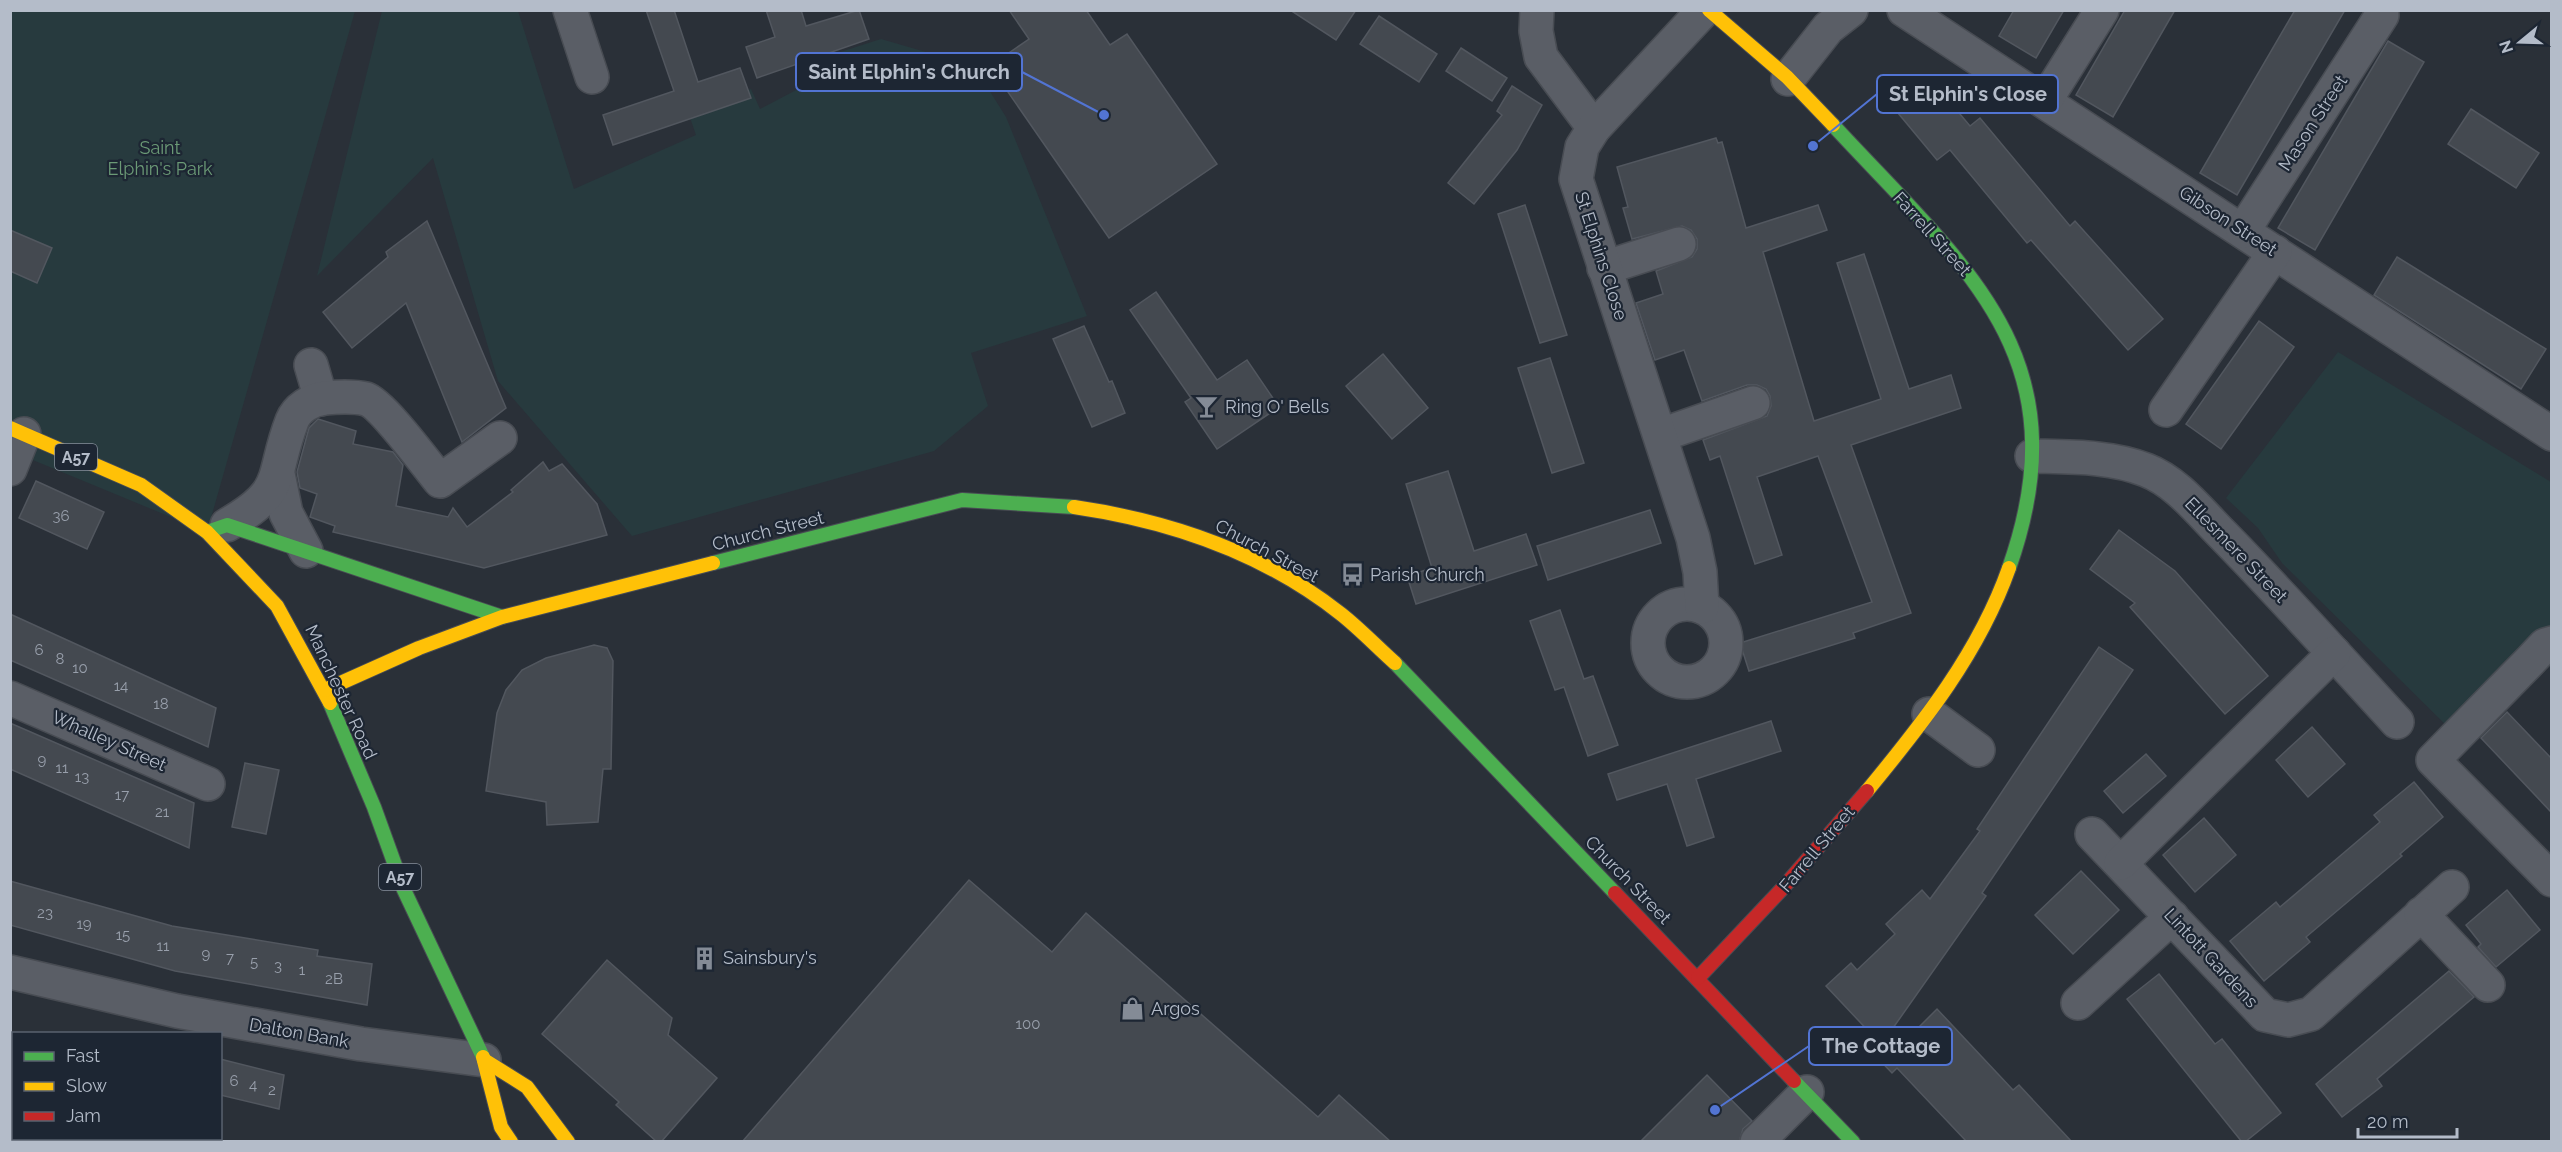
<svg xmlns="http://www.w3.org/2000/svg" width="2562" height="1152" font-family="Raleway,sans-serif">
  <rect width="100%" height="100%" fill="#2a3038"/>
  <!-- green -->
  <g fill="#273a3e">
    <polygon points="10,11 355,11 207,532 11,451"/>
    <polygon points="382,11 518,11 574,189 696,135 687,109 751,89 760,109 802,87 809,62 881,39 974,66 1006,117 1087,316 971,353 988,406 934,451 632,536 498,381 433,158 317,276"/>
    <polygon points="2338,352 2551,482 2551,649 2454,733 2282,563 2258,528 2226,498"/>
  </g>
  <!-- building -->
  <g fill="#444950" stroke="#52575f" stroke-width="1.5">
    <polygon points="646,10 674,10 698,82 740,68 751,98 613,145 603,115 674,91"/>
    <polygon points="766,10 801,10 806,26 859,10 869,39 757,78 746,47 775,37"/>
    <polygon points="1009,10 1086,10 1110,45 1127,34 1217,164 1109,238 990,66 1029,39"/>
    <polygon points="1290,10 1356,10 1336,40"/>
    <polygon points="2014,10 2064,10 2036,58 1999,36"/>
    <polygon points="2125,10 2175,10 2113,117 2076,95"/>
    <polygon points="2295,10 2345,10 2237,195 2200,173"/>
    <polygon points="1379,16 1437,54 1419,82 1360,44"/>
    <polygon points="2388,41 2424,62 2315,250 2278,228"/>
    <polygon points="1461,48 1507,78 1492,101 1446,71"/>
    <polygon points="1934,83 1970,126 1980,118 2070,226 2075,221 2163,319 2128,350 2031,240 2027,243 1950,150 1937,160 1898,113"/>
    <polygon points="1512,86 1542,105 1517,150 1474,204 1448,183 1502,115 1497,111"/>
    <polygon points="2471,109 2539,153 2516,188 2448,144"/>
    <polygon points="1716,138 1718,143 1722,142 1746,228 1818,205 1827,230 1763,252 1814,421 1881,399 1837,263 1864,254 1909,389 1951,375 1961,408 1851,445 1911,613 1853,633 1855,638 1749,671 1740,643 1872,602 1818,456 1757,477 1782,555 1755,564 1720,456 1710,460 1703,440 1767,416 1771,406 1770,396 1766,389 1757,385 1747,385 1702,401 1684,350 1655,360 1636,303 1663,294 1656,271 1692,257 1697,249 1697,239 1691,230 1682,226 1632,239 1623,208 1628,207 1617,167"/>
    <polygon points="1525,205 1567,335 1540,343 1498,214"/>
    <polygon points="427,221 506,408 462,442 406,303 352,348 323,312 388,257 386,252"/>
    <polygon points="10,230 52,248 37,283 10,271"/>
    <polygon points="2397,257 2546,349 2521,389 2374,295"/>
    <polygon points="1156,292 1217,380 1247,360 1279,407 1217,449 1185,402 1191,398 1130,310"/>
    <polygon points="2259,321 2294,347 2221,449 2186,424"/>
    <polygon points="1084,326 1109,382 1112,381 1125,413 1092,427 1053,339"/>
    <polygon points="1383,354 1428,408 1392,439 1346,386"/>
    <polygon points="1550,358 1584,463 1552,473 1518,368"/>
    <polygon points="318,419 356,431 353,444 393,452 403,465 396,506 448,517 453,508 467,527 513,492 511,490 543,462 549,471 562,464 597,504 607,535 484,568 333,532 335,526 310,517 317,494 300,488 297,472 309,428"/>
    <polygon points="1448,471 1474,551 1526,534 1537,565 1416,604 1407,576 1432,568 1406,484"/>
    <polygon points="36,481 104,512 87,549 19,518"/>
    <polygon points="1650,510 1661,543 1548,580 1537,546"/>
    <polygon points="2119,530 2175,571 2268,676 2225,714 2130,607 2135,603 2090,569"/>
    <polygon points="1560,610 1584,679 1593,676 1618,745 1588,756 1564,687 1555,690 1530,621"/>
    <polygon points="10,614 216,708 208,747 10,660"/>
    <polygon points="594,645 607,648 613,661 611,769 603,769 598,822 547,825 546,802 486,791 497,713 506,690 522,670 546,658"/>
    <polygon points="2099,647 2133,670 1982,893 1986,896 1893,1028 1906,1040 1937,1009 2013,1090 2019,1085 2072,1142 1967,1142 1897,1068 1892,1073 1865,1045 1874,1037 1826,986 1851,963 1857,970 1895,934 1886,924 1922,890 1930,899 1980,831 1977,829"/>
    <polygon points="2507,712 2552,759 2552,813 2481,738"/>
    <polygon points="1771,721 1781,751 1696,779 1714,837 1687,846 1667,784 1617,800 1608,774"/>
    <polygon points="10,723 194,803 189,848 10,769"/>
    <polygon points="2312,727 2345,764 2308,797 2276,760"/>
    <polygon points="2146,754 2166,776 2123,813 2104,791"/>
    <polygon points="245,763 279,770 266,834 232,827"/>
    <polygon points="2414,782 2443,817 2400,854 2402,856 2306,937 2310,942 2264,981 2230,941 2276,902 2280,907 2380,822 2374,815"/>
    <polygon points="2204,818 2236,855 2195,892 2163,855"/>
    <polygon points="2081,871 2119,910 2073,954 2035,915"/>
    <polygon points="969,880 1052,952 1086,913 1318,1117 1339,1095 1391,1142 742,1142"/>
    <polygon points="10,881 172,926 318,950 317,956 372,964 367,1005 175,971 10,925"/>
    <polygon points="2507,890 2540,930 2496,967 2478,947 2481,944 2466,925"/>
    <polygon points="607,960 672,1018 668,1035 717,1078 661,1142 657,1142 616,1105 619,1102 542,1034"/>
    <polygon points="2449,971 2474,997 2377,1079 2382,1086 2342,1117 2316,1084"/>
    <polygon points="2159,974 2215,1044 2222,1039 2281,1113 2245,1142 2242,1142 2127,999"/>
    <polygon points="220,1059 284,1075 279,1109 220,1095"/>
    <polygon points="1707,1075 1752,1121 1743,1129 1739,1142 1640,1142"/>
  </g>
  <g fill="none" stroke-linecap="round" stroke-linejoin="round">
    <defs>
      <g id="street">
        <polyline points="570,10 592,77"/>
        <polyline points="1537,10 1536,31 1541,57 1594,128"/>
        <polyline points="1904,10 2552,434"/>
        <polyline points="1788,79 1828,28 1851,10"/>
        <polyline points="2045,101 2102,10"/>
        <polyline points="2243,231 2382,15"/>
        <polyline points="1604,268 1679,244"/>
        <polyline points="311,365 321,399"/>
        <polyline points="2166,410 2275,252"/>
        <polyline points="1661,435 1753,403"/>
        <path d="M2032 456C2069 457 2111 456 2146 470 2177 482 2199 511 2222 534 2282 595 2339 659 2397 722"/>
        <polyline points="10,469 24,434"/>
        <polyline points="278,474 286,513 306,551"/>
        <path d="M227 525C288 490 270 478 292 421 297 408 311 400 324 398 336 397 354 396 366 399 382 404 427 465 440 481L500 438"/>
        <circle cx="1687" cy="643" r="39"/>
        <polyline points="1702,607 1700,572 1693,538 1576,179 1582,147 1594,128 1704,10"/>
        <polyline points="2552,643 2545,645 2530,661 2433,760 2552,880"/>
        <polyline points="10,698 208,784"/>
        <polyline points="1929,714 1978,750"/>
        <polyline points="2092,834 2265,1015 2288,1020 2311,1014 2452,887"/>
        <polyline points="2121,863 2334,653"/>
        <polyline points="2421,914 2488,985"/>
        <polyline points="10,972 177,1011 361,1044 484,1060"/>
        <polyline points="2078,1003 2172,917"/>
        <polyline points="1757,1142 1807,1092"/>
      </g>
      <g id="fast">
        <path d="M1833 125C1964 267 2084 355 2009 568"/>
        <polyline points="207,532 227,525 502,617"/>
        <polyline points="713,563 962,500 1074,507"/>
        <polyline points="1395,663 1615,893"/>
        <polyline points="330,703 374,807 404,890 483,1057"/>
        <polyline points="1794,1081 1853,1142"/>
      </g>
      <g id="slow">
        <polyline points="1709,10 1787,77 1833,125"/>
        <polyline points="10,428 141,485 207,532 277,606 330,703"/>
        <path d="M1074 507C1170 521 1264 553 1341 614 1360 629 1377 647 1395 663"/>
        <polyline points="325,690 419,648 502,617 713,563"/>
        <path d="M1867 791C1923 723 1979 653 2009 568"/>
        <polyline points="483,1057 501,1127 511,1142"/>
        <polyline points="484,1060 527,1087 568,1142"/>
      </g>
      <g id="jam">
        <polyline points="1615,893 1794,1081"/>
        <polyline points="1698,978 1781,890 1867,791"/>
      </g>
    </defs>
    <!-- street casing -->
    <use href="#street" stroke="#484c53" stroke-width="36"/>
    <!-- fast casing -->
    <use href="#fast" stroke="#484c53" stroke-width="16"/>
    <!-- slow casing -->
    <use href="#slow" stroke="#484c53" stroke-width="16"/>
    <!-- jam casing -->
    <use href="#jam" stroke="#484c53" stroke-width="16"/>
    <!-- street -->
    <use href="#street" stroke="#5a5e66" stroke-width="33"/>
    <!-- fast -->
    <use href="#fast" stroke="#4caf50" stroke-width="14"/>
    <!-- slow -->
    <use href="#slow" stroke="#ffc107" stroke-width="14"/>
    <!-- jam -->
    <use href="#jam" stroke="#c62828" stroke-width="14"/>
  </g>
  <!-- icons -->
  <defs>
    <symbol id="bar-bare" viewBox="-9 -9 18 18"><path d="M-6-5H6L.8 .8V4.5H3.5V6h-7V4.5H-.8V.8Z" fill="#848b96" stroke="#1d2633" stroke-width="2.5" paint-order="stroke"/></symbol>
    <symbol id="bus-bare" viewBox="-9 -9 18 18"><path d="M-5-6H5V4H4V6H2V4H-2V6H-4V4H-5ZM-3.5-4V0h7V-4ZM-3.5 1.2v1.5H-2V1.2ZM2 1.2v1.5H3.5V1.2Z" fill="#848b96" stroke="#1d2633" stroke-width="2.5" paint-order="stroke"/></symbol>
    <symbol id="building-bare" viewBox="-9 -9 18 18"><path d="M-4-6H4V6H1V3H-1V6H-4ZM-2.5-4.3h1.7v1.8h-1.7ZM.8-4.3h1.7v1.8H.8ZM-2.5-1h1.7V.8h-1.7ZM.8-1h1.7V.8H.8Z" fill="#848b96" stroke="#1d2633" stroke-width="2.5" paint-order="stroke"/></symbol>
    <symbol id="shop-bare" viewBox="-9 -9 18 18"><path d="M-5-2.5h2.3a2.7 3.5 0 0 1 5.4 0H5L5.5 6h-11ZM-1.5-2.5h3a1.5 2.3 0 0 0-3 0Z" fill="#848b96" stroke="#1d2633" stroke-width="2.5" paint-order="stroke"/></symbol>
  </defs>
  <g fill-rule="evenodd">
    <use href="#bar-bare" x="1190" y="390" width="33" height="33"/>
    <use href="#bus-bare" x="1336" y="558" width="33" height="33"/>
    <use href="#building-bare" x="688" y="942" width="33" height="33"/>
    <use href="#shop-bare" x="1116" y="992" width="33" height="33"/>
  </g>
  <g text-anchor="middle" stroke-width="4.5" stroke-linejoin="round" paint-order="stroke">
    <!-- number labels -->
    <g font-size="15" fill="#989fab">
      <text x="61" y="521">36</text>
      <text x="39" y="655">6</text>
      <text x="60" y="664">8</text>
      <text x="80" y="673">10</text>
      <text x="121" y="691">14</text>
      <text x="161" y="709">18</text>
      <text x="42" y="765">9</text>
      <text x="62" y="773">11</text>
      <text x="82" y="782">13</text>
      <text x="122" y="800">17</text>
      <text x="162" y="817">21</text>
      <text x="45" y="918">23</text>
      <text x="84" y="929">19</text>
      <text x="123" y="940">15</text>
      <text x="163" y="951">11</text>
      <text x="206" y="959">9</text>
      <text x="230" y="963">7</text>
      <text x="254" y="967">5</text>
      <text x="278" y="971">3</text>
      <text x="302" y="975">1</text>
      <text x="334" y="984">2B</text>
      <text x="1028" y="1029">100</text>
      <text x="234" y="1086">6</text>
      <text x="253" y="1090">4</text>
      <text x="272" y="1095">2</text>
    </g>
    <!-- shield labels -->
    <g fill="#1d2633" stroke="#878f9c" stroke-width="1.5">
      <rect x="55" y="444" width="42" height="26" rx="4.5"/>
      <rect x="379" y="864" width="42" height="26" rx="4.5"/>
    </g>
    <g font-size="16" font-weight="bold" fill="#b4bcc9">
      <text x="76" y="463">A57</text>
      <text x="400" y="883">A57</text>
    </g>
    <!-- street labels -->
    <g font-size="18" fill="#b4bcc9" stroke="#1d2633">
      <text transform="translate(2313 123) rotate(-57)" y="6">Mason Street</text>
      <text transform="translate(2228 221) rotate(33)" y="6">Gibson Street</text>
      <text transform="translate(1932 234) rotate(48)" y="6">Farrell Street</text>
      <text transform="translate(1601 256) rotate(72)" y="6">St Elphins Close</text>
      <text transform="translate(768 531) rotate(-14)" y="6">Church Street</text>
      <text transform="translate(2236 550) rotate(46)" y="6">Ellesmere Street</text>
      <text transform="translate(1267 551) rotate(28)" y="6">Church Street</text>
      <text transform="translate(341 692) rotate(65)" y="6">Manchester Road</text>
      <text transform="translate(109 741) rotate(24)" y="6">Whalley Street</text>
      <text transform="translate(1817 849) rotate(-50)" y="6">Farrell Street</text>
      <text transform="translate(1628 880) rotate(46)" y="6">Church Street</text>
      <text transform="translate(2211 958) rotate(47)" y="6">Lintott Gardens</text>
      <text transform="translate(299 1033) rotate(10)" y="6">Dalton Bank</text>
    </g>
    <!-- park labels -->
    <g font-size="18" fill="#6b9a76" stroke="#1d2633">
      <text x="160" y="154">Saint<tspan x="160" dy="21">Elphin's Park</tspan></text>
    </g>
    <!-- poi labels -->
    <g font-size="18" fill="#b4bcc9" stroke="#1d2633" text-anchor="start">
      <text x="1225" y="413">Ring O' Bells</text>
      <text x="1370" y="581">Parish Church</text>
      <text x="723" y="964">Sainsbury's</text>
      <text x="1151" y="1015">Argos</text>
    </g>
  </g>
  <!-- callouts -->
  <path fill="none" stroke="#5274d3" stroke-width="2" d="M1104 115L1022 72M1813 146L1877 94M1715 1110L1809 1046"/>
  <g fill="#5274d3" stroke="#1d2633" stroke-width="2">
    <circle cx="1104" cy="115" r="6"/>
    <circle cx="1813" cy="146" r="6"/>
    <circle cx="1715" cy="1110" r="6"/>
  </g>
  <g fill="#1d2633" stroke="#5274d3" stroke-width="2">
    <rect x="796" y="53" width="226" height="38" rx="6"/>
    <rect x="1877" y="75" width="181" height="38" rx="6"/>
    <rect x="1809" y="1027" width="143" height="38" rx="6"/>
  </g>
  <g font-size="20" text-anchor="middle" font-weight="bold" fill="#b4bcc9">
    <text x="909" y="79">Saint Elphin's Church</text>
    <text x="1968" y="101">St Elphin's Close</text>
    <text x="1881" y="1053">The Cottage</text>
  </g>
  <!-- border -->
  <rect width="2562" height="1152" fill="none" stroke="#b4bcc9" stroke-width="24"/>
  <!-- legend -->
  <rect x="12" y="1032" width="210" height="108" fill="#1d2633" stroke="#59626f" stroke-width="1.5"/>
  <rect x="24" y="1052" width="30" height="9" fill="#4caf50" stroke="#59626f" stroke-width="1.5"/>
  <text x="66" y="1062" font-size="18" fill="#b4bcc9">Fast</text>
  <rect x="24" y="1082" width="30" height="9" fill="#ffc107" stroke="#59626f" stroke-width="1.5"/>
  <text x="66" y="1092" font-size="18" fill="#b4bcc9">Slow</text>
  <rect x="24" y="1112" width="30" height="9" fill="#c62828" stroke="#59626f" stroke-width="1.5"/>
  <text x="66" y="1122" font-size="18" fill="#b4bcc9">Jam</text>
  <!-- north arrow -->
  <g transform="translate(2520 42) rotate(251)" stroke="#1d2633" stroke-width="4.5" paint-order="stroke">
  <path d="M0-4.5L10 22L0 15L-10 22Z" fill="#b4bcc9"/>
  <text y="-9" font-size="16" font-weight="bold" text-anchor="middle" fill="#b4bcc9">N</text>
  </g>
  <!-- scale -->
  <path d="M2358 1128v9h99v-9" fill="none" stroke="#b4bcc9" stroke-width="3"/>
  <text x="2367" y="1128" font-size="18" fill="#b4bcc9" stroke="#1d2633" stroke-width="4.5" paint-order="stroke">20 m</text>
</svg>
